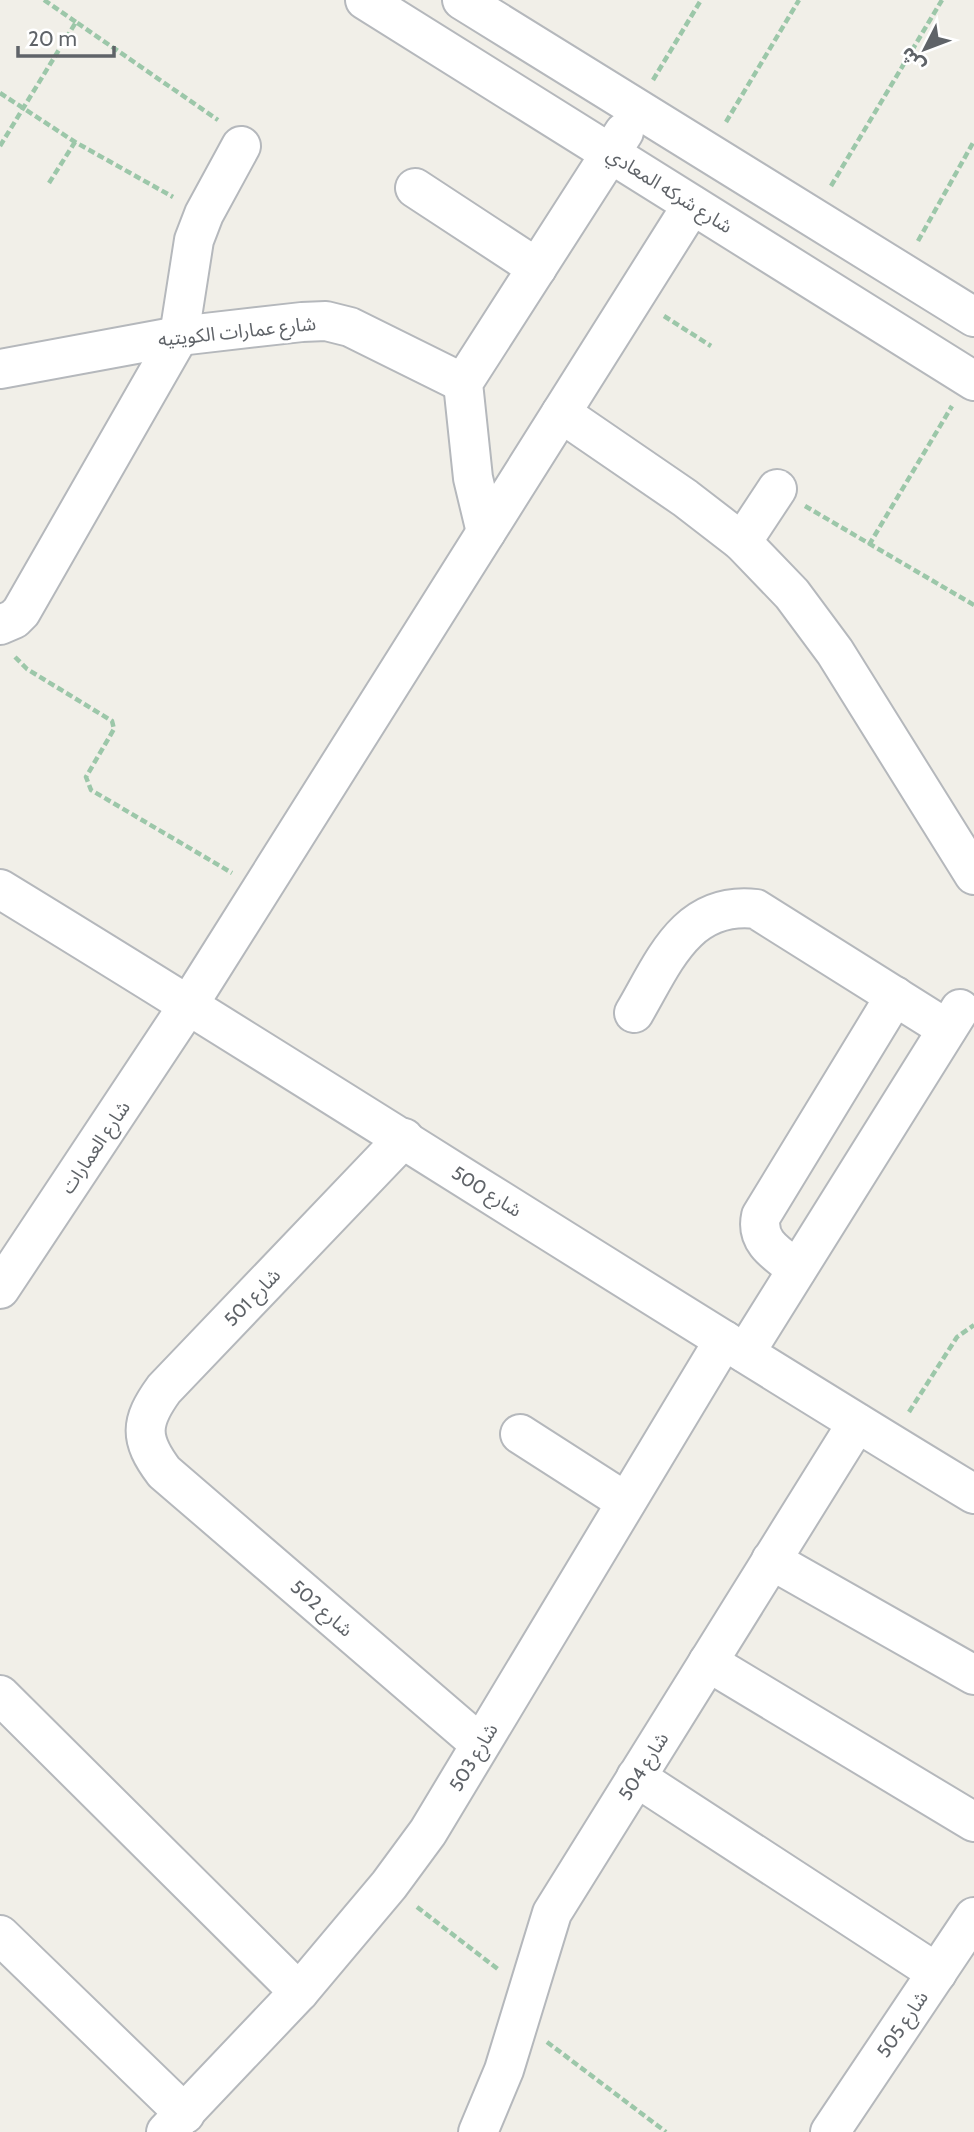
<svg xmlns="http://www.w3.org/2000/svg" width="974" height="2132" font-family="Cabin,'Noto Sans Arabic',sans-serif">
  <rect width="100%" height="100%" fill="#f1efe8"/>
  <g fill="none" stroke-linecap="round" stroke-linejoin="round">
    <defs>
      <g id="minor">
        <polyline points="365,0 974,381"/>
        <polyline points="462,0 974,317"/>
        <polyline points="415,188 537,268"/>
        <polyline points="0,369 179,336 302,322 326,321 350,327 463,383"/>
        <polyline points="561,413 685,498 742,542 792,594 835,652 974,875"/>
        <polyline points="486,532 473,478 463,383 624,132"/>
        <polyline points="742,542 777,489"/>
        <polyline points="0,625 14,619 21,612 179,336 194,240 204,214 241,146"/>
        <path d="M0 889C326 1088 647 1296 974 1494"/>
        <path d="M634 1013C664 962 686 901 756 909L947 1029"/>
        <path d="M404 1138 164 1389C140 1422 139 1439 164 1472L480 1744"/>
        <path d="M797 1269C779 1255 755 1243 761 1216L895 996"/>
        <polyline points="0,1289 189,1004 692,205"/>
        <polyline points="745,1353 960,1009"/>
        <polyline points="520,1434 626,1502"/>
        <polyline points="771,1560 974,1675"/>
        <polyline points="708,1662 974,1822"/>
        <polyline points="0,1695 299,1992"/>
        <polyline points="636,1777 937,1973"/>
        <polyline points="0,1935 185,2114"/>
        <polyline points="166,2132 299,1992 389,1885 428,1832 724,1340"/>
        <polyline points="478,2132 504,2070 552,1913 857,1423"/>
        <polyline points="830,2132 974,1917"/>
      </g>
    </defs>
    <!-- minor casing -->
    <use href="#minor" stroke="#b5b8bc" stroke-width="42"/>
    <!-- path -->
    <g stroke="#9cc7a9" stroke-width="4.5" stroke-dasharray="7 3.5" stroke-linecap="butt">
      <polyline points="44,0 76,22"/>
      <polyline points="653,80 701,0"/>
      <polyline points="0,93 75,142 173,197"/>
      <polyline points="726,122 799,0"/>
      <polyline points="0,146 76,22 218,120"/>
      <polyline points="49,183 75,142"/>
      <polyline points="831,186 942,0"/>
      <polyline points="918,241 974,141"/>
      <polyline points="664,316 711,346"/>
      <polyline points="805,506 974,605"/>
      <polyline points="869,545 952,406"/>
      <polyline points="15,657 27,669 112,721 114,729 86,777 91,790 232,873"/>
      <polyline points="909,1412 957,1337 974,1325"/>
      <polyline points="417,1907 499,1970"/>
      <polyline points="547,2042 666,2132"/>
    </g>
    <!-- minor -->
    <use href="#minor" stroke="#fff" stroke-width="38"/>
  </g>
  <g text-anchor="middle" stroke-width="6" stroke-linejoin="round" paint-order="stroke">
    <!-- street labels -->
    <g font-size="19" fill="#5f6368" stroke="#fff">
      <text transform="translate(670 190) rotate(32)" y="7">شارع شركه المعادي</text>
      <text transform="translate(237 331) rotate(-6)" y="7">شارع عمارات الكويتيه</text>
      <text transform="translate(95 1147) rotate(-56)" y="7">شارع العمارات</text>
      <text transform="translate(487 1191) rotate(32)" y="7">شارع 500</text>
      <text transform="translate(252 1297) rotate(-46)" y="7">شارع 501</text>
      <text transform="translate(322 1608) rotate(41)" y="7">شارع 502</text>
      <text transform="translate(473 1757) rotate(-59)" y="7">شارع 503</text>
      <text transform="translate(643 1766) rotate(-58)" y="7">شارع 504</text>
      <text transform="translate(902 2024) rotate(-56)" y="7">شارع 505</text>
    </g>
  </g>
  <!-- north arrow -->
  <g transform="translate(925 49) rotate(228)" stroke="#ffffff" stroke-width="5" paint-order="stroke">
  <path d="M0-5L12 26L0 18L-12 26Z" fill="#5f6368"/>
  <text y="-10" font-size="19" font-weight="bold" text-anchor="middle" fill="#5f6368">ش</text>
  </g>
  <!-- scale -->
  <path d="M18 46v10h96v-10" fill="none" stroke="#5f6368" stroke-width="3.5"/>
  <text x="28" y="46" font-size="21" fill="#5f6368" stroke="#ffffff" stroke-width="5" paint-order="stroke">20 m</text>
</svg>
